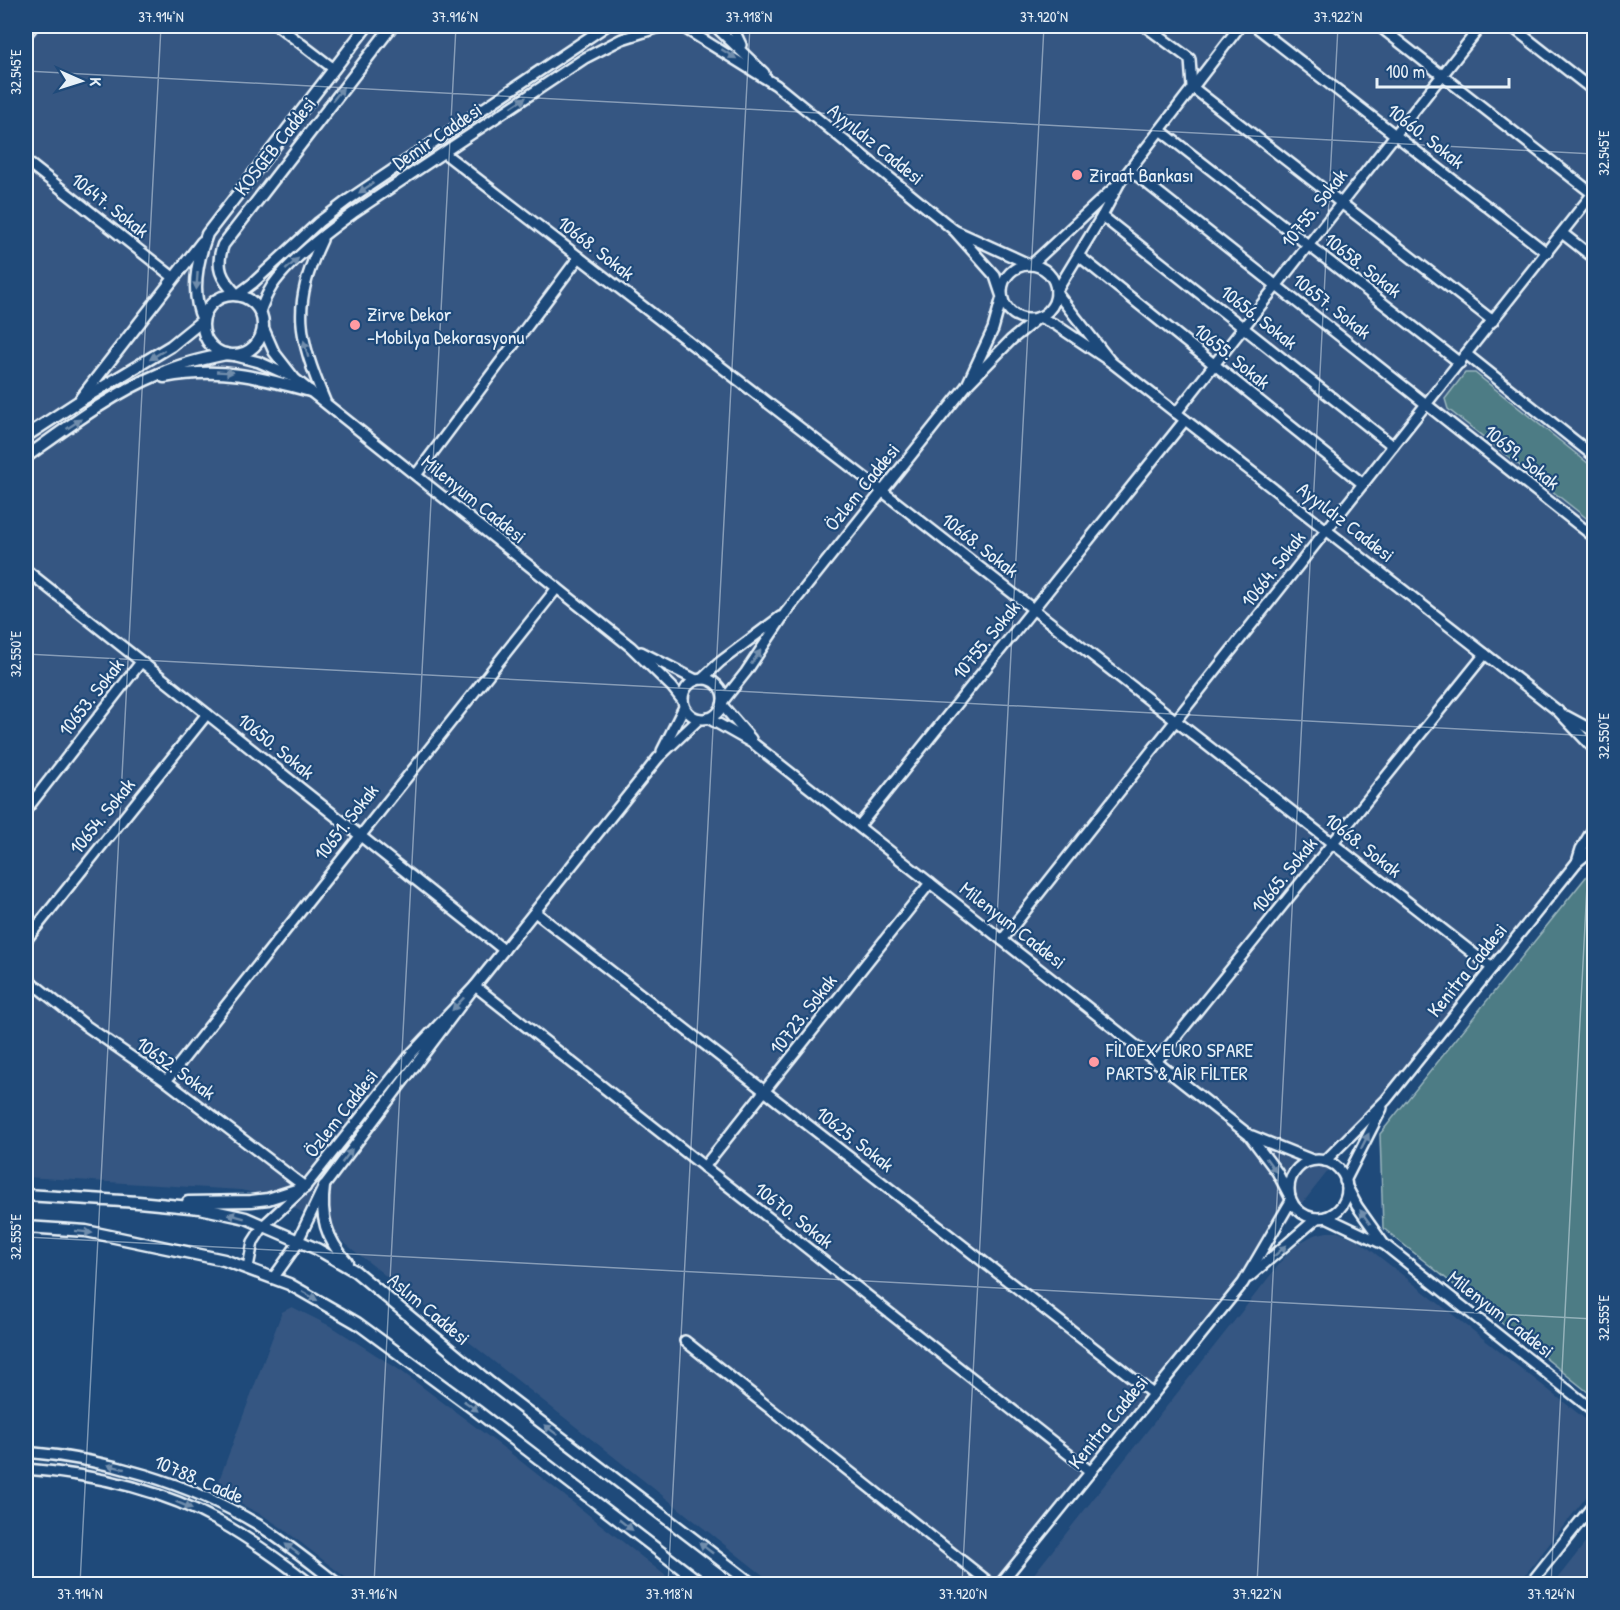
<svg xmlns="http://www.w3.org/2000/svg" width="1620" height="1610" font-family="'Patrick Hand',sans-serif">
  <rect width="100%" height="100%" fill="#1f4a7a"/>
  <filter id="ink" filterUnits="userSpaceOnUse"><feTurbulence type="fractalNoise" baseFrequency=".0167" numOctaves="2"/><feDisplacementMap in="SourceGraphic" scale="12" xChannelSelector="R" yChannelSelector="G"/><feConvolveMatrix kernelMatrix="1 2 1 2 8 2 1 2 1" color-interpolation-filters="sRGB"/></filter>
  <g filter="url(#ink)">
    <!-- built -->
    <g fill="#365782">
      <polygon points="26,26 1594,26 1594,834 1002,1584 774,1584 342,1241 311,1217 291,1206 267,1196 241,1190 26,1177"/>
      <polygon points="1327,1232 1338,1232 1358,1240 1594,1426 1594,1487 1518,1584 1026,1584 1289,1252 1301,1242 1314,1235"/>
      <polygon points="292,1307 334,1328 401,1371 509,1452 676,1584 354,1584 282,1528 264,1516 215,1491 282,1312"/>
      <polygon points="1594,1532 1594,1584 1553,1584"/>
    </g>
    <!-- green -->
    <g fill="#4e7c85" stroke="#9bb6be" stroke-width="1.5">
      <polygon points="1465,373 1475,373 1594,468 1594,524 1448,409 1445,399"/>
      <polygon points="1594,867 1594,1397 1383,1228 1380,1134"/>
    </g>
    <g fill="none" stroke-linecap="round" stroke-linejoin="round">
      <defs>
        <g id="minor">
          <polyline points="278,26 334,69"/>
          <polyline points="681,26 776,85 954,230"/>
          <polyline points="715,26 764,73"/>
          <polyline points="732,26 741,45"/>
          <polyline points="1145,26 1190,59 1192,87 1493,321"/>
          <polyline points="1255,26 1547,253"/>
          <polyline points="1379,26 1593,194"/>
          <polyline points="1511,26 1594,91"/>
          <polyline points="26,35 33,26"/>
          <polyline points="1160,130 1460,363"/>
          <polyline points="444,153 882,491 1492,968"/>
          <polyline points="26,161 173,277"/>
          <polyline points="1130,170 1594,537"/>
          <polygon points="1120,182 1102,216 1056,292 1111,362 1056,325 1039,317 1011,340 967,385 993,329 1002,297 995,276 954,230 1031,265"/>
          <polyline points="1120,182 1240,26"/>
          <polyline points="1102,216 1393,446"/>
          <polyline points="1562,233 1594,258"/>
          <path d="M322 240C291 306 298 336 325 401"/>
          <polyline points="1079,256 1363,484"/>
          <circle cx="1029" cy="292" r="27"/>
          <polyline points="237,295 253,283 319,222 348,200 606,26"/>
          <path d="M260 312C263 303 267 294 272 286 289 261 328 231 353 213L585 58 622 39 663 26"/>
          <polyline points="263,327 274,352 295,379 631,647 672,687 683,701"/>
          <polyline points="1466,354 1594,456"/>
          <polyline points="232,355 259,362 290,376"/>
          <polyline points="1111,362 1558,711 1594,749"/>
          <polyline points="1176,413 1481,26"/>
          <polyline points="416,475 579,257"/>
          <polyline points="26,570 504,950"/>
          <polyline points="641,652 696,680"/>
          <polyline points="702,679 720,662 780,617"/>
          <circle cx="703" cy="699" r="20"/>
          <polyline points="723,701 746,672 786,612 967,385"/>
          <polyline points="722,705 751,739"/>
          <polyline points="1566,716 1594,731"/>
          <polyline points="708,718 754,744 1249,1135 1277,1172 1290,1197"/>
          <polyline points="699,719 658,758 475,986 1091,1472"/>
          <polyline points="662,751 684,707"/>
          <polyline points="26,810 141,662"/>
          <polyline points="859,826 1185,420"/>
          <polyline points="1577,862 1581,849 1594,827"/>
          <polyline points="535,912 1153,1394"/>
          <polyline points="26,940 207,714"/>
          <polyline points="1002,940 1594,192"/>
          <polyline points="26,978 85,1025 166,1081 305,1187"/>
          <polyline points="1156,1062 1485,654"/>
          <polyline points="166,1081 557,588"/>
          <polyline points="1252,1136 1312,1160"/>
          <circle cx="1318" cy="1189" r="29"/>
          <polyline points="1325,1161 1386,1100 1577,862 1594,848"/>
          <polyline points="704,1167 930,883"/>
          <polyline points="1345,1181 1382,1108"/>
          <polyline points="1347,1187 1357,1206 1383,1243"/>
          <polyline points="1326,1217 1385,1245 1594,1411"/>
          <polyline points="248,1267 253,1242 264,1225 305,1187 412,1053 475,986 324,1186 294,1249 274,1277"/>
          <polyline points="1249,1277 1317,1218"/>
          <polyline points="685,1341 991,1584"/>
          <path d="M26 1452C106 1459 187 1482 257 1524 285 1542 312 1564 338 1584"/>
          <path d="M26 1469C92 1474 161 1489 220 1522 252 1540 282 1562 311 1584"/>
          <polyline points="1000,1584 1243,1283 1291,1201"/>
          <polyline points="1530,1584 1594,1504"/>
        </g>
        <g id="major">
          <path d="M237 295C221 279 215 267 223 245L392 26"/>
          <circle cx="233" cy="325" r="30"/>
          <path d="M164 377C220 367 256 376 310 391"/>
          <polyline points="81,398 202,242"/>
          <path d="M26 436 78 402 171 346 203 320C190 293 197 261 207 234L367 26"/>
          <path d="M26 457C68 427 111 394 159 374 180 364 203 359 226 354"/>
          <path d="M324 1186C320 1216 326 1239 347 1262"/>
          <polyline points="26,1195 138,1202 200,1208 246,1218 317,1249 355,1271 490,1383 752,1584"/>
          <polyline points="188,1202 251,1201 268,1199 305,1187"/>
          <polyline points="26,1227 86,1231 224,1260 289,1284 357,1323 478,1412 702,1584"/>
        </g>
      </defs>
      <!-- minor casing -->
      <use href="#minor" stroke="#e8f1f8" stroke-width="14"/>
      <!-- major casing -->
      <use href="#major" stroke="#e8f1f8" stroke-width="15"/>
      <!-- minor -->
      <use href="#minor" stroke="#1f4a7a" stroke-width="9"/>
      <!-- major -->
      <use href="#major" stroke="#1f4a7a" stroke-width="10"/>
    </g>
    <!-- one-way arrows -->
    <defs><path id="oneway-solid" d="M-6-.8H1V-3.2L6.5 0L1 3.2V.8H-6Z" transform="scale(1.5)"/></defs>
    <g fill="#6f8dac">
      <use href="#oneway-solid" transform="translate(729 54) rotate(32)"/>
      <use href="#oneway-solid" transform="translate(338 94) rotate(-52)"/>
      <use href="#oneway-solid" transform="translate(519 102) rotate(-34)"/>
      <use href="#oneway-solid" transform="translate(366 188) rotate(146)"/>
      <use href="#oneway-solid" transform="translate(292 264) rotate(-42)"/>
      <use href="#oneway-solid" transform="translate(197 281) rotate(94)"/>
      <use href="#oneway-solid" transform="translate(306 349) rotate(-105)"/>
      <use href="#oneway-solid" transform="translate(157 355) rotate(148)"/>
      <use href="#oneway-solid" transform="translate(225 372) rotate(3)"/>
      <use href="#oneway-solid" transform="translate(74 424) rotate(-34)"/>
      <use href="#oneway-solid" transform="translate(756 657) rotate(-56)"/>
      <use href="#oneway-solid" transform="translate(458 1004) rotate(133)"/>
      <use href="#oneway-solid" transform="translate(1365 1141) rotate(-63)"/>
      <use href="#oneway-solid" transform="translate(347 1156) rotate(-53)"/>
      <use href="#oneway-solid" transform="translate(1271 1165) rotate(54)"/>
      <use href="#oneway-solid" transform="translate(236 1216) rotate(-165)"/>
      <use href="#oneway-solid" transform="translate(1365 1217) rotate(-126)"/>
      <use href="#oneway-solid" transform="translate(84 1232) rotate(7)"/>
      <use href="#oneway-solid" transform="translate(1280 1251) rotate(-41)"/>
      <use href="#oneway-solid" transform="translate(310 1296) rotate(30)"/>
      <use href="#oneway-solid" transform="translate(471 1406) rotate(36)"/>
      <use href="#oneway-solid" transform="translate(551 1430) rotate(-143)"/>
      <use href="#oneway-solid" transform="translate(116 1467) rotate(-166)"/>
      <use href="#oneway-solid" transform="translate(184 1505) rotate(22)"/>
      <use href="#oneway-solid" transform="translate(626 1525) rotate(38)"/>
      <use href="#oneway-solid" transform="translate(706 1548) rotate(-142)"/>
      <use href="#oneway-solid" transform="translate(292 1549) rotate(-143)"/>
    </g>
  </g>
  <!-- ticks -->
  <path fill="none" stroke="#e8f1f8" stroke-width="1.5" stroke-opacity="0.45" d="M26 71 1594 154M26 654 1594 736M26 1237 1594 1319M80 1584 161 26M374 1584 456 26M668 1584 750 26M962 1584 1044 26M1257 1584 1338 26M1551 1584 1594 750"/>
  <!-- markers -->
  <g fill="#ff9aa2" stroke="#1f4a7a" stroke-width="2">
    <circle cx="1077" cy="175" r="6"/>
    <circle cx="355" cy="325" r="6"/>
    <circle cx="1094" cy="1062" r="6"/>
  </g>
  <g text-anchor="middle" stroke-width="4.5" stroke-linejoin="round" paint-order="stroke">
    <!-- street labels -->
    <g font-size="20" fill="#e8f1f8" stroke="#1f4a7a">
      <text transform="translate(437 136) rotate(-34)" y="7">Demir Caddesi</text>
      <text transform="translate(1426 136) rotate(38)" y="7">10660. Sokak</text>
      <text transform="translate(876 144) rotate(39)" y="7">Ayyıldız Caddesi</text>
      <text transform="translate(275 146) rotate(-52)" y="7">KOSGEB Caddesi</text>
      <text transform="translate(110 205) rotate(38)" y="7">10647. Sokak</text>
      <text transform="translate(1314 208) rotate(-52)" y="7">10755. Sokak</text>
      <text transform="translate(596 248) rotate(38)" y="7">10668. Sokak</text>
      <text transform="translate(1363 265) rotate(38)" y="7">10658. Sokak</text>
      <text transform="translate(1332 306) rotate(38)" y="7">10657. Sokak</text>
      <text transform="translate(1259 317) rotate(38)" y="7">10656. Sokak</text>
      <text transform="translate(1232 356) rotate(39)" y="7">10655. Sokak</text>
      <text transform="translate(1522 457) rotate(39)" y="7">10659. Sokak</text>
      <text transform="translate(862 487) rotate(-51)" y="7">Özlem Caddesi</text>
      <text transform="translate(474 499) rotate(39)" y="7">Milenyum Caddesi</text>
      <text transform="translate(1346 522) rotate(38)" y="7">Ayyıldız Caddesi</text>
      <text transform="translate(980 545) rotate(38)" y="7">10668. Sokak</text>
      <text transform="translate(1273 569) rotate(-52)" y="7">10664. Sokak</text>
      <text transform="translate(986 640) rotate(-51)" y="7">10755. Sokak</text>
      <text transform="translate(91 697) rotate(-52)" y="7">10653. Sokak</text>
      <text transform="translate(276 746) rotate(39)" y="7">10650. Sokak</text>
      <text transform="translate(102 816) rotate(-51)" y="7">10654. Sokak</text>
      <text transform="translate(346 822) rotate(-52)" y="7">10651. Sokak</text>
      <text transform="translate(1363 845) rotate(38)" y="7">10668. Sokak</text>
      <text transform="translate(1284 875) rotate(-51)" y="7">10665. Sokak</text>
      <text transform="translate(1013 925) rotate(38)" y="7">Milenyum Caddesi</text>
      <text transform="translate(1467 970) rotate(-51)" y="7">Kenitra Caddesi</text>
      <text transform="translate(803 1014) rotate(-52)" y="7">10723. Sokak</text>
      <text transform="translate(176 1068) rotate(36)" y="7">10652. Sokak</text>
      <text transform="translate(341 1113) rotate(-52)" y="7">Özlem Caddesi</text>
      <text transform="translate(855 1139) rotate(38)" y="7">10625. Sokak</text>
      <text transform="translate(794 1215) rotate(38)" y="7">10670. Sokak</text>
      <text transform="translate(429 1309) rotate(40)" y="7">Aslım Caddesi</text>
      <text transform="translate(1501 1314) rotate(38)" y="7">Milenyum Caddesi</text>
      <text transform="translate(1108 1422) rotate(-51)" y="7">Kenitra Caddesi</text>
      <text transform="translate(199 1479) rotate(23)" y="7">10788. Cadde</text>
    </g>
    <!-- poi labels -->
    <g font-size="20" fill="#e8f1f8" stroke="#1f4a7a" text-anchor="start">
      <text x="1089" y="182">Ziraat Bankası</text>
      <text x="367" y="321">Zirve Dekor<tspan x="367" dy="23">-Mobilya Dekorasyonu</tspan></text>
      <text x="1106" y="1057">FİLOEX EURO SPARE<tspan x="1106" dy="23">PARTS &amp; AİR FİLTER</tspan></text>
    </g>
  </g>
  <!-- margin -->
  <rect width="1620" height="1610" fill="none" stroke="#1f4a7a" stroke-width="66"/>
  <!-- north arrow -->
  <g transform="translate(81 81) rotate(93)" stroke="#1f4a7a" stroke-width="4.5" paint-order="stroke">
  <path d="M0-4.5L10 22L0 15L-10 22Z" fill="#e8f1f8"/>
  <text y="-9" font-size="16" font-weight="bold" text-anchor="middle" fill="#e8f1f8">K</text>
  </g>
  <!-- scale -->
  <path d="M1377 78v9h132v-9" fill="none" stroke="#e8f1f8" stroke-width="3"/>
  <text x="1386" y="78" font-size="18" fill="#e8f1f8" stroke="#1f4a7a" stroke-width="4.5" paint-order="stroke">100 m</text>
  <rect x="33" y="33" width="1554" height="1544" fill="none" stroke="#e8f1f8" stroke-width="2"/>
  <g font-size="15" text-anchor="middle" fill="#e8f1f8">
    <text x="161" y="22">37.914°N</text>
    <text x="455" y="22">37.916°N</text>
    <text x="749" y="22">37.918°N</text>
    <text x="1044" y="22">37.920°N</text>
    <text x="1338" y="22">37.922°N</text>
    <text transform="translate(16 72) rotate(-90)" y="5">32.545°E</text>
    <text transform="translate(1604 153) rotate(-90)" y="5">32.545°E</text>
    <text transform="translate(16 654) rotate(-90)" y="5">32.550°E</text>
    <text transform="translate(1604 736) rotate(-90)" y="5">32.550°E</text>
    <text transform="translate(16 1237) rotate(-90)" y="5">32.555°E</text>
    <text transform="translate(1604 1318) rotate(-90)" y="5">32.555°E</text>
    <text x="80" y="1599">37.914°N</text>
    <text x="374" y="1599">37.916°N</text>
    <text x="669" y="1599">37.918°N</text>
    <text x="963" y="1599">37.920°N</text>
    <text x="1257" y="1599">37.922°N</text>
    <text x="1551" y="1599">37.924°N</text>
  </g>
</svg>
